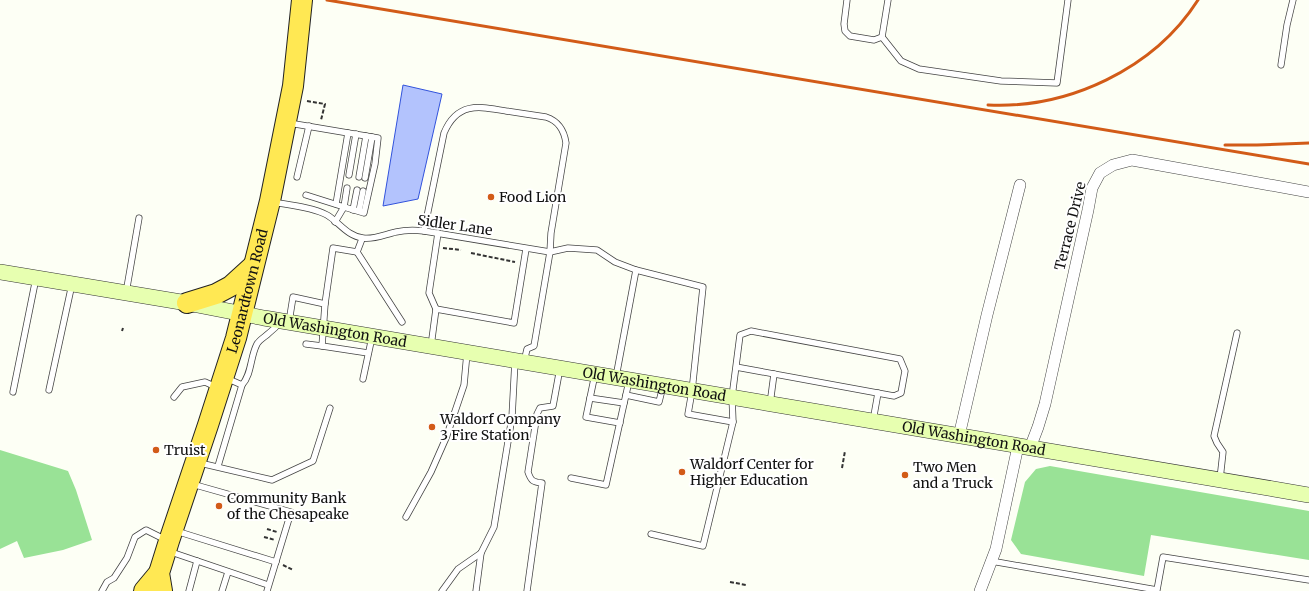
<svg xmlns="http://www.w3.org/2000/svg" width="1309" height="591" font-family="Merriweather,serif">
  <rect width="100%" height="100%" fill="#fdfff5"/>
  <!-- forest -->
  <g fill="#99e296">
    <polygon points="0,450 68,471 76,490 92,540 63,550 24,558 17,541 0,549"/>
    <polygon points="1050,466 1309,511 1309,560 1151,535 1144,576 1021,554 1011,540 1025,482 1036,469"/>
  </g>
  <!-- water -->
  <polygon fill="#b3c3fd" stroke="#3253dc" points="403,85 442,94 418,199 383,206"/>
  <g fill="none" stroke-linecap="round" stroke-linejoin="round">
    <defs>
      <g id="lane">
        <polyline points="847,0 844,24 845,31 850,36 874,40 882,37"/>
        <polyline points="888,0 882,37 901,61 919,69 1001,81 1057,83 1068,0"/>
        <polyline points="1281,65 1287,25 1293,0"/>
        <polyline points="289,123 378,138 375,164 364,213 344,207 335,222"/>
        <polyline points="349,175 356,134"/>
        <polyline points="297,177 309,126"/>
        <polyline points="359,177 366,136"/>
        <polyline points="365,178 372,137"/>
        <polyline points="306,195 344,207 347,188"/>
        <path d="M272 202C289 205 312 207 327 215 339 222 347 236 363 238 373 240 386 234 396 232 405 230 415 230 424 231L550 252 568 248 597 250 615 262 636 270"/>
        <polyline points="336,204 348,133"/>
        <polyline points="353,210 357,190"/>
        <polyline points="359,211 363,191"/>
        <path d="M424 231 444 133C457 102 478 106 506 111 519 113 533 115 546 117 558 121 564 129 566 143L551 233 550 252 534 346 527 349 524 362"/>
        <polyline points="357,252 402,322"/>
        <polyline points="126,293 139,218"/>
        <polyline points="325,304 333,248 357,252 362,239"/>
        <polyline points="436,309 429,293 438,233"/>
        <polyline points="289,322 293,297 325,304 322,346 306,344"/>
        <polyline points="322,346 368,353"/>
        <polyline points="431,346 436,309 514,323 526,249"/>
        <polyline points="595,374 586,417 620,423"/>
        <polyline points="616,377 636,270 703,287 692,391 688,414 733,422"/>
        <polyline points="226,378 242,385"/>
        <polyline points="363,379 372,337"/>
        <polyline points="49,390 72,284"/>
        <polyline points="13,392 36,278"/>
        <polyline points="626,395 659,402 663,386"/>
        <polyline points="174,397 182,387 205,382 216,387"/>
        <polyline points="590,398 624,403"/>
        <polyline points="770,404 774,374"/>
        <polyline points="873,421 878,393"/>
        <polyline points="200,463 272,480 313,461 330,408"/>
        <path d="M218 466 242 385C252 374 250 357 257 344 260 339 265 337 269 333 273 330 277 326 280 322"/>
        <polyline points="571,478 606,485 629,381"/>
        <polyline points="1220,479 1223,452 1217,443 1214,436 1237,333"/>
        <polyline points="192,484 291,512 267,591"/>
        <polyline points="406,517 431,472 446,438 464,385 467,353"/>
        <polyline points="176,531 276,562"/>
        <polyline points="651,534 703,546 733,422 732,397 740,335 751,331 900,359 905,371 901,393 894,396 736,367"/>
        <polyline points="168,551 268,585"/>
        <polyline points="991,561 1157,590 1163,557 1309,580"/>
        <polyline points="102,591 107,582 114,578 127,558 135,537 146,530 166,540"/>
        <polyline points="189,591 197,561"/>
        <polyline points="222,591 228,572"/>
        <polyline points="442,591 458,569 481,553 494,527 512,417 515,361"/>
        <polyline points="476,591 481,553"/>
        <path d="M527 591 542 483C533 482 531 481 528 472L537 414 540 408 553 406 560 368"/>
      </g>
      <g id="street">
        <polyline points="959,436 987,315 1020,185"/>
        <polyline points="1030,448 1038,427 1045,404 1088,210 1092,188 1100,173 1113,165 1132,160 1309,192"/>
        <polyline points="980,591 996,549 1018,446"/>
      </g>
      <g id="secondary">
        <path id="s1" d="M0 272 187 303 264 318 1309 495"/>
      </g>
      <g id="highway">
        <polyline points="187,303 216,294 231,286 253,266"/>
        <polyline points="144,591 159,573"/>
        <path id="s2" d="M162 591 159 573 169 541 208 425 236 338 270 201 293 86 302 0"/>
      </g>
    </defs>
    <!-- lane casing -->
    <use href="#lane" stroke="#444" stroke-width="7"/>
    <!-- street casing -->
    <use href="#street" stroke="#444" stroke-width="12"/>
    <!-- secondary casing -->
    <use href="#secondary" stroke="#333" stroke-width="16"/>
    <!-- highway casing -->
    <use href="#highway" stroke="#222" stroke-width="22"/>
    <!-- path -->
    <g stroke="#333" stroke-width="2" stroke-dasharray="4 2" stroke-linecap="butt">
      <polyline points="307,101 325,104 321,120"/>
      <polyline points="443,248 461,250"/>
      <polyline points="471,253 515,262"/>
      <polyline points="122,331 123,328"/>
      <polyline points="707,464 714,464"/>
      <polyline points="842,468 845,451"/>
      <polyline points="749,479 766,484"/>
      <polyline points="267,529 277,532"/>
      <polyline points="264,537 275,540"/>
      <polyline points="283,565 293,570"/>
      <polyline points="730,582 746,585"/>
    </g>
    <!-- lane -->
    <use href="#lane" stroke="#fff" stroke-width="5.5"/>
    <!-- street -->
    <use href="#street" stroke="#fff" stroke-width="11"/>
    <!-- secondary -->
    <use href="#secondary" stroke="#e7ffb0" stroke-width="15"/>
    <!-- highway -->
    <use href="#highway" stroke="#ffe853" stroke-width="20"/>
    <!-- rail -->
    <g stroke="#d25b18" stroke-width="3">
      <polyline points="327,0 1309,164"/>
      <path d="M988 105C1068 109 1154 69 1198 0"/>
      <polyline points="1225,145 1257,145 1309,143"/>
    </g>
  </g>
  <!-- markers -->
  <g fill="#d25b18" stroke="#fff" stroke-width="1.5">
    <circle cx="491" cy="197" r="4"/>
    <circle cx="432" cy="427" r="4"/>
    <circle cx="156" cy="450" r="4"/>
    <circle cx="682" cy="472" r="4"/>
    <circle cx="905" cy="475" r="4"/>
    <circle cx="219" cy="506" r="4"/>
  </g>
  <g text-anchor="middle" stroke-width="4" stroke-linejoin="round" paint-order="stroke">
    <!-- poi labels -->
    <g font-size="14" fill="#111" stroke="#fff" text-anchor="start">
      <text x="499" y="202">Food Lion</text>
      <text x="440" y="424">Waldorf Company<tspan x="440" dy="16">3 Fire Station</tspan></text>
      <text x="164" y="455">Truist</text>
      <text x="690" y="469">Waldorf Center for<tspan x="690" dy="16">Higher Education</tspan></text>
      <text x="913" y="472">Two Men<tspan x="913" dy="16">and a Truck</tspan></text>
      <text x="227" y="503">Community Bank<tspan x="227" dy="16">of the Chesapeake</tspan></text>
    </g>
    <!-- street labels -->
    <g font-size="14" fill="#111" stroke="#fff">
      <text transform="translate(455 225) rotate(8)" y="5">Sidler Lane</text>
      <text transform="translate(1070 226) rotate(-76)" y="5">Terrace Drive</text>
      <text dy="5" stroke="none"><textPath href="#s2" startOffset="314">Leonardtown Road</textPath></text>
      <text dy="5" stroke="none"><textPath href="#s1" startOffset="340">Old Washington Road</textPath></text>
      <text dy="5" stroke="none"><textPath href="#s1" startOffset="664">Old Washington Road</textPath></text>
      <text dy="5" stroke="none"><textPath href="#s1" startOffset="988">Old Washington Road</textPath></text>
    </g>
  </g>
</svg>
